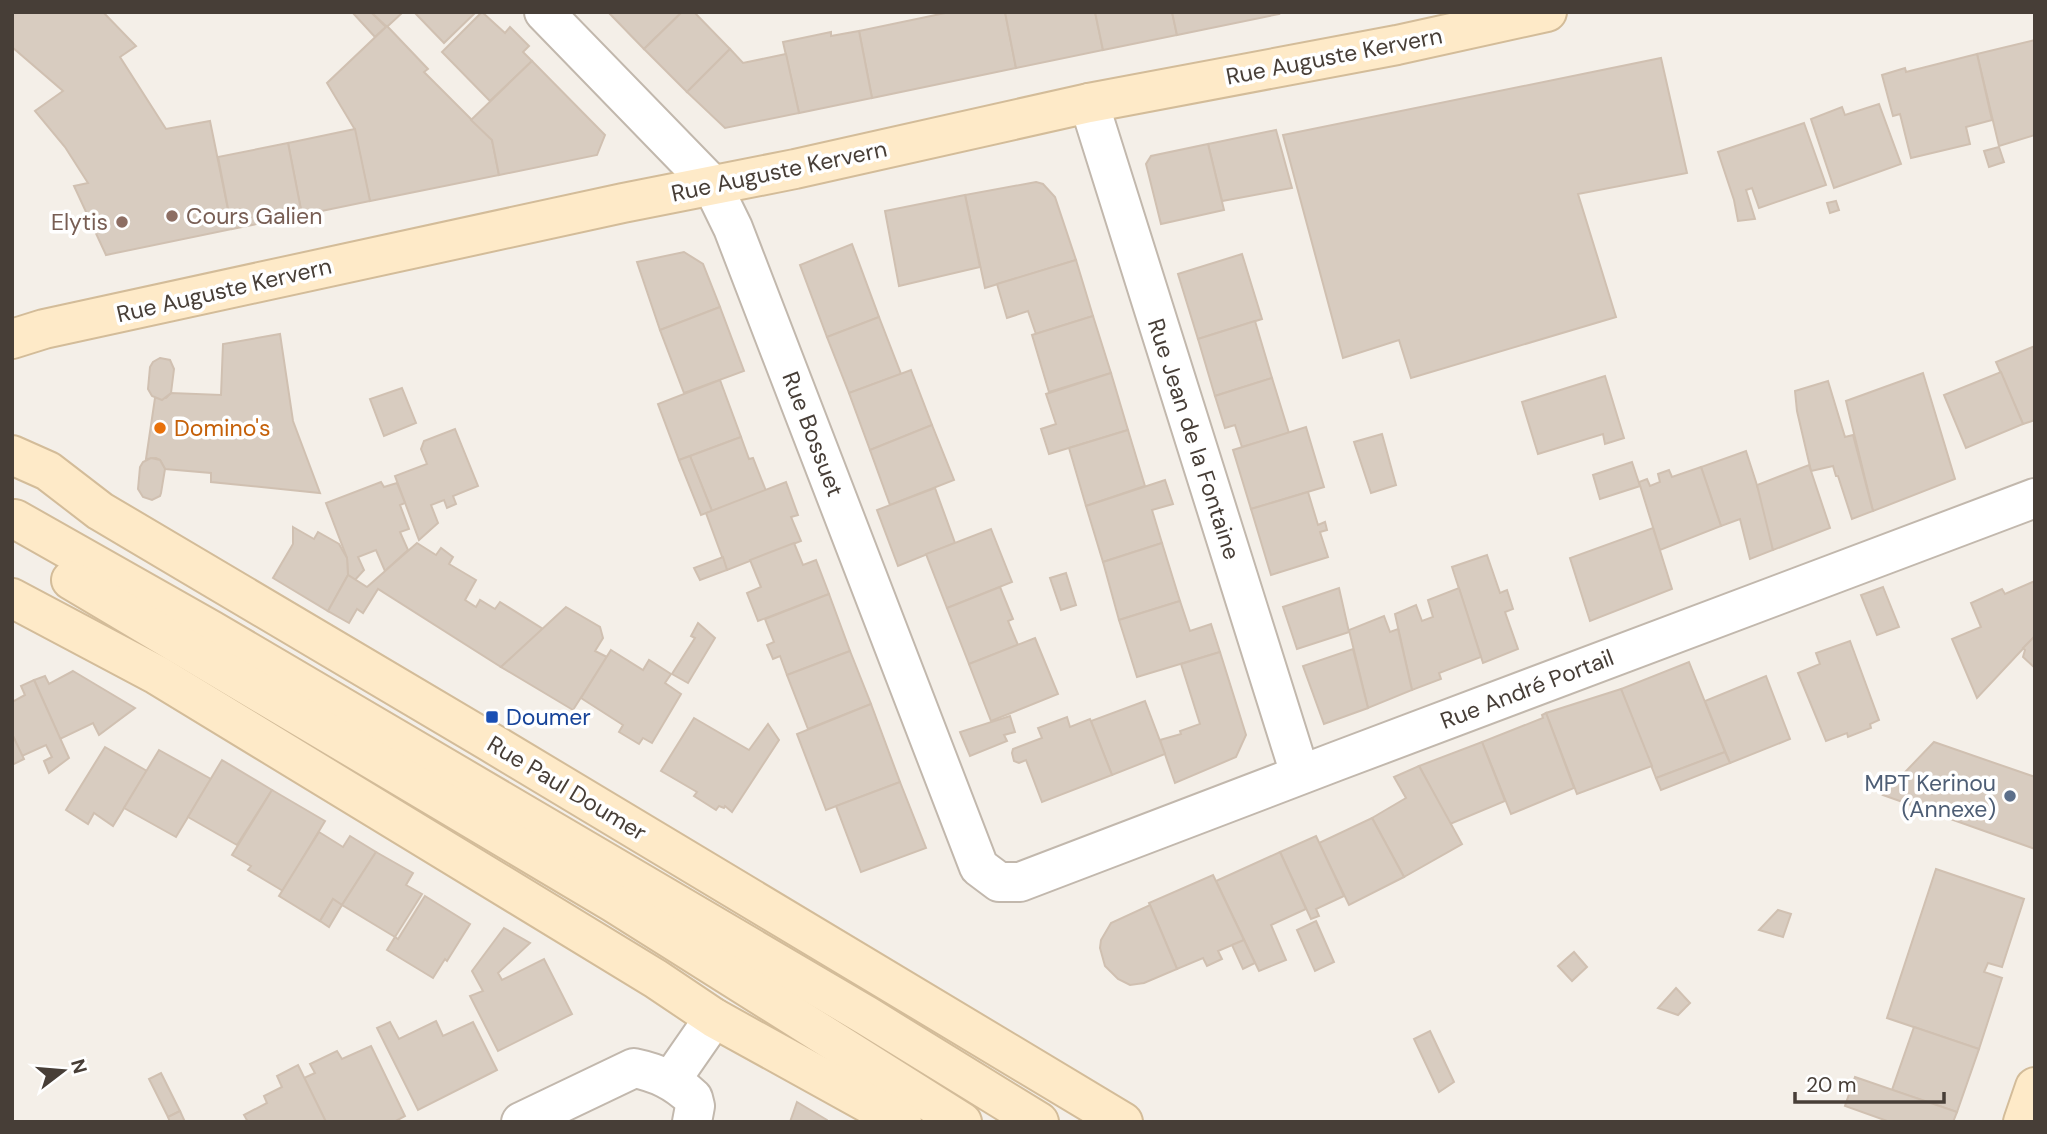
<svg xmlns="http://www.w3.org/2000/svg" width="2047" height="1134" font-family="'DM Sans',sans-serif">
  <rect width="100%" height="100%" fill="#f4efe8"/>
  <!-- building -->
  <g fill="#d8ccc0" stroke="#d0c0b1" stroke-width="2">
    <polygon points="12,12 103,12 136,46 120,57 166,129 210,121 232,229 106,255 74,186 88,183 65,147 35,111 63,91 12,47"/>
    <polygon points="352,12 371,12 386,27 375,37"/>
    <polygon points="371,12 403,12 387,27"/>
    <polygon points="414,12 476,12 444,43"/>
    <polygon points="482,12 505,33 510,27 529,46 523,52 532,61 490,101 442,52"/>
    <polygon points="608,12 682,12 644,49"/>
    <polygon points="682,12 694,12 730,49 687,92 644,49"/>
    <polygon points="950,12 1005,12 1016,68 872,98 859,31"/>
    <polygon points="1005,12 1095,12 1103,50 1016,68"/>
    <polygon points="1095,12 1172,12 1177,35 1103,50"/>
    <polygon points="1172,12 1278,12 1279,14 1177,35"/>
    <polygon points="387,26 428,69 424,72 492,140 499,175 370,201 354,128 327,83"/>
    <polygon points="859,31 872,98 799,113 783,42 831,32 831,36"/>
    <polygon points="2035,40 2035,135 1999,146 1977,54"/>
    <polygon points="730,49 743,63 786,54 799,113 725,128 687,92"/>
    <polygon points="1977,54 1992,120 1966,127 1970,144 1911,158 1900,114 1893,116 1882,75 1905,68 1906,72"/>
    <polygon points="1661,58 1687,173 1578,194 1616,317 1411,378 1399,340 1343,358 1283,135"/>
    <polygon points="532,61 605,135 597,155 499,175 492,140 471,120"/>
    <polygon points="1879,104 1901,164 1834,188 1811,119 1842,107 1845,115"/>
    <polygon points="1804,123 1826,185 1759,208 1752,188 1746,190 1755,219 1738,221 1734,200 1718,152"/>
    <polygon points="355,129 370,201 302,215 288,143"/>
    <polygon points="1276,130 1292,188 1222,201 1208,144"/>
    <polygon points="288,143 302,215 232,229 218,157"/>
    <polygon points="1208,144 1224,210 1161,224 1146,164 1151,156"/>
    <polygon points="1999,147 2004,162 1989,167 1984,151"/>
    <polygon points="1036,182 1043,184 1055,197 1076,260 985,288 965,195"/>
    <polygon points="965,195 980,267 899,286 885,211"/>
    <polygon points="1836,201 1839,210 1830,213 1827,203"/>
    <polygon points="852,244 879,317 827,337 800,265"/>
    <polygon points="684,252 703,264 720,307 660,330 637,262"/>
    <polygon points="1242,254 1262,319 1198,339 1178,274"/>
    <polygon points="1076,260 1093,316 1036,334 1028,311 1007,318 997,284"/>
    <polygon points="720,307 744,371 684,393 660,330"/>
    <polygon points="1093,316 1111,373 1049,392 1032,335"/>
    <polygon points="879,317 901,374 849,393 827,337"/>
    <polygon points="1255,321 1272,378 1215,396 1198,339"/>
    <polygon points="280,334 293,421 320,493 211,482 211,473 165,469 160,460 156,458 146,459 155,398 166,398 171,393 221,395 223,344"/>
    <polygon points="2035,346 2035,420 2023,424 1996,362"/>
    <polygon points="160,358 170,360 174,369 171,393 162,400 152,396 148,389 150,367 153,362"/>
    <polygon points="911,370 932,425 870,450 849,393"/>
    <polygon points="2001,372 2023,424 1966,448 1944,395"/>
    <polygon points="1111,373 1128,430 1049,454 1041,429 1056,424 1046,394"/>
    <polygon points="1923,373 1955,479 1873,511 1846,401"/>
    <polygon points="1605,376 1624,438 1605,444 1603,434 1538,454 1522,402"/>
    <polygon points="1272,378 1289,433 1242,447 1235,425 1225,428 1215,396"/>
    <polygon points="720,380 741,437 679,460 658,404"/>
    <polygon points="1828,381 1845,437 1853,435 1873,511 1852,519 1838,476 1836,476 1833,466 1811,471 1797,411 1795,391"/>
    <polygon points="402,388 416,423 384,436 370,399"/>
    <polygon points="932,425 954,480 890,505 870,450"/>
    <polygon points="1306,427 1324,487 1251,509 1233,450"/>
    <polygon points="455,429 478,486 453,496 456,504 447,508 444,500 431,505 438,523 419,540 395,476 427,464 421,449 424,441"/>
    <polygon points="1128,430 1145,486 1086,506 1069,448"/>
    <polygon points="1382,434 1396,485 1371,493 1354,442"/>
    <polygon points="741,437 749,459 753,458 766,491 712,511 690,456"/>
    <polygon points="1746,451 1764,507 1773,550 1750,559 1740,519 1721,526 1701,467"/>
    <polygon points="690,456 712,511 701,515 679,460"/>
    <polygon points="151,458 160,460 165,469 161,493 160,496 152,500 143,497 138,489 140,467 143,462"/>
    <polygon points="1632,462 1640,486 1600,499 1593,475"/>
    <polygon points="1809,465 1830,528 1773,550 1757,485"/>
    <polygon points="1701,467 1721,526 1660,550 1639,482 1647,479 1650,486 1660,482 1658,474 1669,470 1672,477"/>
    <polygon points="1165,480 1173,504 1152,510 1162,543 1103,562 1086,506"/>
    <polygon points="381,482 384,487 397,483 405,503 400,505 409,529 400,532 408,550 385,571 376,550 358,557 364,570 355,580 348,575 347,558 326,503"/>
    <polygon points="786,482 798,515 791,517 801,541 727,570 706,513"/>
    <polygon points="935,488 955,543 898,566 877,510"/>
    <polygon points="1308,492 1318,525 1325,522 1327,530 1320,532 1328,557 1271,575 1251,509"/>
    <polygon points="293,527 314,539 318,532 339,544 347,558 348,575 328,611 273,578 293,544"/>
    <polygon points="1653,528 1672,589 1590,621 1570,558"/>
    <polygon points="991,529 1012,582 947,608 926,554"/>
    <polygon points="417,543 436,555 441,548 453,557 449,564 476,580 465,600 476,607 480,600 495,609 500,602 543,629 501,667 378,589 363,613 357,609 349,623 328,611 348,575 367,587"/>
    <polygon points="794,543 803,565 816,560 829,594 758,621 747,593 761,587 750,560"/>
    <polygon points="1162,543 1180,601 1119,620 1103,562"/>
    <polygon points="1487,555 1500,593 1507,590 1513,609 1505,612 1518,649 1483,663 1452,567"/>
    <polygon points="723,557 727,570 700,580 694,568"/>
    <polygon points="1066,573 1076,605 1061,610 1050,578"/>
    <polygon points="2035,581 2035,636 1977,698 1952,639 1981,627 1971,603 2002,589 2005,594"/>
    <polygon points="1000,587 1013,619 1008,621 1018,645 969,664 947,608"/>
    <polygon points="1883,587 1899,627 1877,635 1861,595"/>
    <polygon points="1339,588 1349,632 1297,649 1283,607"/>
    <polygon points="1459,588 1481,657 1439,673 1441,679 1412,690 1395,614 1416,605 1422,621 1433,617 1428,600"/>
    <polygon points="829,594 850,651 787,675 780,656 773,659 767,645 774,642 765,619"/>
    <polygon points="1180,601 1190,631 1211,624 1220,652 1137,677 1119,620"/>
    <polygon points="566,607 600,627 603,638 595,651 607,657 573,710 501,667"/>
    <polygon points="1384,616 1390,632 1398,629 1412,690 1368,708 1349,630"/>
    <polygon points="698,623 715,638 688,683 672,674 695,638 691,636"/>
    <polygon points="2035,636 2035,668 2023,657 2025,650 2023,648"/>
    <polygon points="1035,638 1058,694 991,721 969,664"/>
    <polygon points="1850,641 1879,720 1870,724 1871,728 1848,737 1847,733 1826,741 1798,673 1820,664 1816,653"/>
    <polygon points="1353,649 1368,708 1324,724 1303,666"/>
    <polygon points="611,650 643,670 649,660 671,674 665,683 681,694 652,743 643,738 639,744 619,732 623,725 581,698"/>
    <polygon points="850,651 871,704 808,729 787,675"/>
    <polygon points="1220,652 1246,735 1236,757 1175,783 1160,740 1181,734 1180,731 1200,724 1181,664"/>
    <polygon points="1689,662 1725,752 1656,778 1621,689"/>
    <polygon points="73,671 135,708 99,735 93,723 60,739 34,680 45,676 49,684"/>
    <polygon points="1766,676 1790,739 1730,763 1705,701"/>
    <polygon points="34,680 69,758 49,773 44,761 52,757 46,745 22,756 12,734 12,702 25,695 21,686"/>
    <polygon points="1621,689 1652,766 1577,794 1546,713"/>
    <polygon points="1145,701 1165,754 1112,775 1091,721"/>
    <polygon points="871,704 900,782 826,810 797,734"/>
    <polygon points="1546,713 1574,788 1511,814 1482,742 1543,718 1542,715"/>
    <polygon points="1010,716 1015,732 1004,735 1007,741 970,756 960,732"/>
    <polygon points="1067,717 1070,727 1090,719 1112,775 1042,802 1026,760 1019,763 1014,761 1012,753 1013,749 1042,738 1038,728"/>
    <polygon points="694,718 749,750 768,724 779,740 732,812 725,806 724,808 719,806 716,810 694,796 697,792 661,771"/>
    <polygon points="12,734 24,759 12,765"/>
    <polygon points="1482,742 1505,801 1450,824 1419,766"/>
    <polygon points="1934,742 2035,777 2035,849 1883,795"/>
    <polygon points="105,747 147,771 113,826 94,813 88,824 66,810"/>
    <polygon points="159,750 211,779 176,837 124,808"/>
    <polygon points="1725,752 1730,763 1661,790 1656,778"/>
    <polygon points="222,760 272,790 237,845 188,817"/>
    <polygon points="1419,766 1462,844 1404,877 1372,818 1406,798 1394,777"/>
    <polygon points="900,782 926,848 861,872 836,806"/>
    <polygon points="272,790 325,821 283,891 248,870 251,866 232,855"/>
    <polygon points="1372,818 1404,877 1349,905 1319,843"/>
    <polygon points="319,832 343,847 350,836 376,852 342,905 333,899 320,921 279,896"/>
    <polygon points="1316,836 1344,896 1316,909 1319,916 1311,919 1280,852"/>
    <polygon points="376,852 413,873 406,885 422,894 395,937 342,905"/>
    <polygon points="1280,852 1306,909 1271,925 1286,960 1259,971 1216,881"/>
    <polygon points="1936,869 2024,899 2002,967 1988,963 1984,972 2002,978 1979,1049 1887,1018"/>
    <polygon points="1213,875 1244,940 1218,951 1222,959 1207,966 1203,958 1177,969 1149,903"/>
    <polygon points="425,896 470,924 447,961 445,959 433,978 387,950 395,937 398,939"/>
    <polygon points="333,899 342,905 329,927 320,921"/>
    <polygon points="1150,905 1177,969 1144,983 1130,985 1118,979 1105,966 1100,948 1101,940 1111,923"/>
    <polygon points="1778,910 1791,914 1783,937 1759,930"/>
    <polygon points="1316,921 1334,962 1315,971 1297,930"/>
    <polygon points="504,928 530,943 498,973 502,980 544,959 572,1014 498,1051 470,996 483,991 472,971"/>
    <polygon points="1244,940 1255,963 1243,969 1232,945"/>
    <polygon points="1574,952 1587,967 1572,981 1558,966"/>
    <polygon points="1676,988 1690,1003 1678,1015 1658,1008"/>
    <polygon points="436,1021 443,1036 473,1022 497,1070 418,1110 377,1028 390,1022 399,1039"/>
    <polygon points="1914,1027 1979,1049 1957,1112 1892,1090"/>
    <polygon points="1430,1031 1454,1082 1439,1092 1414,1039"/>
    <polygon points="371,1046 405,1116 394,1122 326,1122 304,1078 315,1073 310,1064 337,1051 342,1059"/>
    <polygon points="298,1065 326,1122 248,1122 244,1115 267,1103 264,1096 282,1087 277,1076"/>
    <polygon points="161,1073 180,1111 168,1117 149,1079"/>
    <polygon points="1855,1077 1957,1112 1953,1122 1890,1122 1845,1106"/>
    <polygon points="797,1102 827,1120 827,1122 790,1122"/>
    <polygon points="180,1111 185,1122 170,1122 168,1117"/>
  </g>
  <g fill="none" stroke-linecap="round" stroke-linejoin="round">
    <defs>
      <g id="street">
        <polyline points="544,12 712,185 733,228 979,867 999,882 1020,882 1337,761 2035,498"/>
        <polyline points="1089,103 1300,774"/>
        <polyline points="671,1080 714,1018"/>
        <path d="M521 1122 634 1068C658 1073 675 1081 693 1098L695 1106 692 1122"/>
      </g>
      <g id="secondary">
        <polyline points="12,339 44,329 623,203 795,169 1089,103 1397,45 1547,12"/>
        <polyline points="12,455 48,471 100,511 490,742 1123,1122"/>
        <polyline points="15,519 211,630 867,1016 1039,1122"/>
        <polyline points="71,580 614,903 962,1122"/>
        <polyline points="12,598 157,675 656,979 714,1018 902,1122"/>
        <polyline points="2023,1122 2035,1087"/>
      </g>
    </defs>
    <!-- street casing -->
    <use href="#street" stroke="#c2b8ad" stroke-width="42"/>
    <!-- secondary casing -->
    <use href="#secondary" stroke="#d3bc99" stroke-width="42"/>
    <!-- street -->
    <use href="#street" stroke="#fff" stroke-width="38"/>
    <!-- secondary -->
    <use href="#secondary" stroke="#feeac8" stroke-width="38"/>
  </g>
  <!-- markers -->
  <g fill="#8d6e63" stroke="#fff" stroke-width="2.5">
    <circle cx="172" cy="216" r="7"/>
    <circle cx="122" cy="222" r="7"/>
  </g>
  <circle fill="#e8710a" stroke="#fff" stroke-width="2.5" cx="160" cy="428" r="7"/>
  <rect fill="#1a4fb4" stroke="#fff" stroke-width="2.5" x="485" y="710" width="14" height="14" rx="3.5"/>
  <circle fill="#5c6f8a" stroke="#fff" stroke-width="2.5" cx="2010" cy="796" r="7"/>
  <g text-anchor="middle" stroke-width="7" stroke-linejoin="round" paint-order="stroke">
    <!-- street labels -->
    <g font-size="23" fill="#473e37" stroke="#fff">
      <text transform="translate(1334 56) rotate(-11)" y="8">Rue Auguste Kervern</text>
      <text transform="translate(779 171) rotate(-12)" y="8">Rue Auguste Kervern</text>
      <text transform="translate(224 290) rotate(-13)" y="8">Rue Auguste Kervern</text>
      <text transform="translate(813 434) rotate(69)" y="8">Rue Bossuet</text>
      <text transform="translate(1194 439) rotate(72)" y="8">Rue Jean de la Fontaine</text>
      <text transform="translate(1527 689) rotate(-21)" y="8">Rue André Portail</text>
      <text transform="translate(567 788) rotate(31)" y="8">Rue Paul Doumer</text>
    </g>
    <!-- education labels -->
    <g font-size="23" fill="#785e54" stroke="#fff" text-anchor="start">
      <text x="186" y="224">Cours Galien</text>
      <text x="108" y="230" text-anchor="end">Elytis</text>
    </g>
    <!-- food labels -->
    <g font-size="23" fill="#c56008" stroke="#fff" text-anchor="start">
      <text x="174" y="436">Domino's</text>
    </g>
    <!-- transit labels -->
    <g font-size="23" fill="#164399" stroke="#fff" text-anchor="start">
      <text x="506" y="725">Doumer</text>
    </g>
    <!-- service labels -->
    <g font-size="23" fill="#4e5e75" stroke="#fff" text-anchor="end">
      <text x="1996" y="791">MPT Kerinou<tspan x="1996" dy="26">(Annexe)</tspan></text>
    </g>
  </g>
  <!-- border -->
  <rect width="2047" height="1134" fill="none" stroke="#473e37" stroke-width="28"/>
  <!-- north arrow -->
  <g transform="translate(63 1071) rotate(74)" stroke="#ffffff" stroke-width="5" paint-order="stroke">
  <path d="M0-5L12 26L0 18L-12 26Z" fill="#473e37"/>
  <text y="-10" font-size="19" font-weight="bold" text-anchor="middle" fill="#473e37">N</text>
  </g>
  <!-- scale -->
  <path d="M1795 1092v10h149v-10" fill="none" stroke="#473e37" stroke-width="3.5"/>
  <text x="1806" y="1092" font-size="21" fill="#473e37" stroke="#ffffff" stroke-width="5" paint-order="stroke">20 m</text>
</svg>
